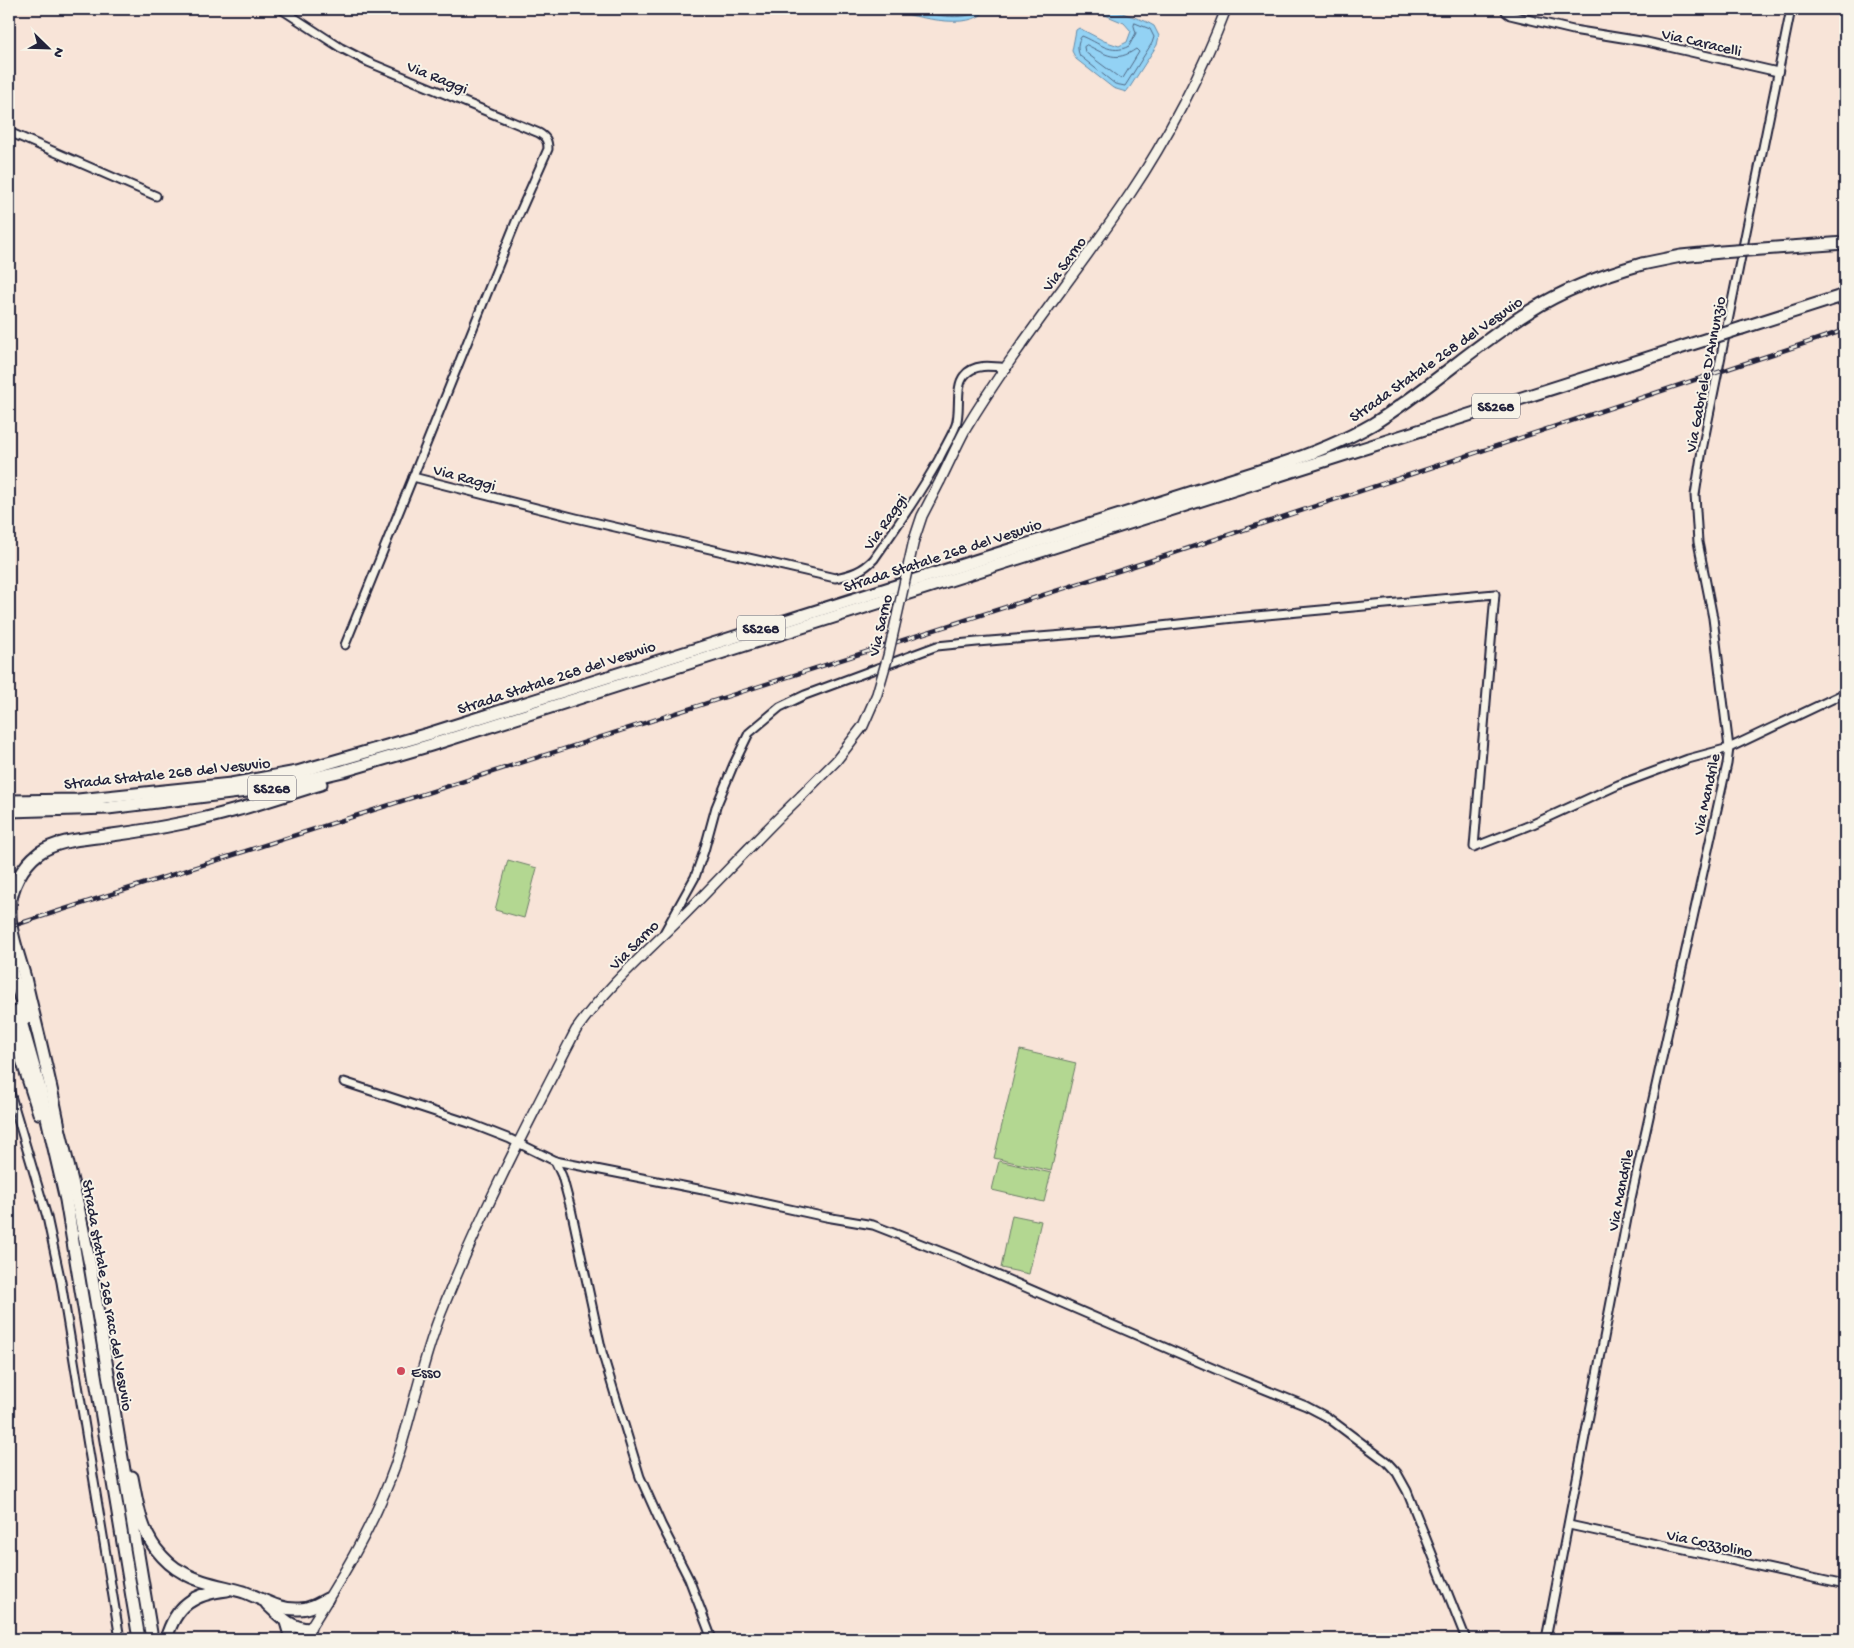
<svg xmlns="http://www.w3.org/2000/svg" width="1854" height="1648" font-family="'Gochi Hand',sans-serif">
  <rect width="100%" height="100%" fill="#f8e4d8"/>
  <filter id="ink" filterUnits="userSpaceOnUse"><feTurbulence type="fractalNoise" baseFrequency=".02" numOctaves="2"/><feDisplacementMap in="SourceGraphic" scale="10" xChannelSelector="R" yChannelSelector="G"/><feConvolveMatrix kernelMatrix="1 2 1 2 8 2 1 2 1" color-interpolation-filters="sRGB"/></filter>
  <g filter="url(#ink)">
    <!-- green -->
    <g fill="#b3d791" stroke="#6a7c66">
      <polygon points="508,860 537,868 524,918 495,910"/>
      <polygon points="1020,1050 1076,1063 1051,1171 994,1158"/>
      <polygon points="999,1161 1051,1173 1044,1202 992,1190"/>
      <polygon points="1012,1215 1041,1221 1029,1274 1001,1268"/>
    </g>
    <!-- water -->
    <g fill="#93d2f4" stroke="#668caa">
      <path d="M884 9H987C970 34 909 14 884 9Z"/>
      <polygon points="1091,9 1111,9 1145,21 1154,26 1159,36 1157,45 1130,87 1126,92 1113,88 1076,59 1072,51 1076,30 1079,28 1104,41 1119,46 1127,42 1131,31 1124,23"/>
    </g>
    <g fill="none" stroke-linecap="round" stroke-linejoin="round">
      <!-- shore -->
      <g stroke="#4f6885" stroke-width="1">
        <path d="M907 9C928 13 964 24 981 9"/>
        <path d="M1135 23 1150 29 1154 37 1152 43 1125 86 1115 84 1080 56C1077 50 1077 41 1082 36 1098 42 1111 56 1129 46L1136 33 1134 26Z"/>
        <path d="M1087 45C1107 55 1116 63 1136 49L1139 52 1123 78 1121 79 1085 52 1084 47Z"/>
      </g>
      <defs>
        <g id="minor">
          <path d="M281 9 341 48 368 62 539 133C546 137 548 141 548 149L517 219 413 477 576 518 835 578C851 575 863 571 874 559 897 526 920 494 939 459 944 448 952 436 956 425 961 410 955 387 964 376 974 363 992 366 1007 368"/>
          <polyline points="1506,9 1506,12 1510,15 1573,30 1647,42 1778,72"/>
          <polyline points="9,132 156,196"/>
          <polyline points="345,645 413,477"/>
          <polyline points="664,933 695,877 704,851 716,807 733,766 749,733 780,707 805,695 937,646 977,642 1115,631 1234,618 1495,594 1474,847 1533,824 1618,785 1688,759 1729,748 1845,693"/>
          <polyline points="344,1082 469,1123 510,1139 555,1161 703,1190 826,1217 873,1225 960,1259 1224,1373 1306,1406 1327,1417 1387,1462 1397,1473 1407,1491 1466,1639"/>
          <polyline points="9,1089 47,1217 61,1282 120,1639"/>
          <polyline points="555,1161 562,1176 571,1209 602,1352 640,1477 661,1524 689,1579 712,1639"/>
          <polyline points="1569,1525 1845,1585"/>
          <polyline points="1546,1639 1630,1203 1727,764 1729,748 1713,618 1698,542 1695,495 1702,450 1791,9"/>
        </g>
        <g id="tertiary">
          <path d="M940 481C948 465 956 447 965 430 1014 348 1077 273 1130 194 1167 139 1203 70 1226 9"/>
          <path d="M303 1639C338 1584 373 1528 395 1466 413 1412 423 1355 445 1303 483 1209 530 1119 576 1030 607 986 648 951 686 913 724 875 761 834 801 796"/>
        </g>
        <g id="trunk">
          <polyline points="1742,328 1845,295"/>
          <path d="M9 801 78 800 231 784 297 772 428 734 1275 466C1309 455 1342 442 1373 424 1428 390 1475 345 1530 311 1565 289 1603 275 1642 264"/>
          <polyline points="9,811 108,808 271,788 343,771 431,745 1714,337"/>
          <polyline points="9,963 27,1018"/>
          <polyline points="18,1011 41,1092 66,1200 139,1639"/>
          <polyline points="9,1019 39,1113"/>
          <polyline points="56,1115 78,1206 90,1265 152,1639"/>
          <path d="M58 1122C49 1074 36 1026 25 978 19 956 9 931 10 908 11 887 22 866 39 853 59 839 88 839 112 835 136 832 159 828 183 823 230 814 275 798 321 784"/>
          <path d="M132 1477C137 1502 140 1528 156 1549 163 1558 172 1567 182 1572 200 1583 224 1586 244 1592 263 1599 278 1610 299 1609 309 1609 318 1604 327 1599"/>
          <path d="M267 1604C280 1616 290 1628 309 1629"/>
          <polyline points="286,1622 291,1639"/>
          <path d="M166 1639C176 1605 193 1594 227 1590"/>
        </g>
      </defs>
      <!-- minor casing -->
      <use href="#minor" stroke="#22223b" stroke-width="11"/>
      <!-- tertiary casing -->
      <use href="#tertiary" stroke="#22223b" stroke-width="12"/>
      <!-- trunk casing -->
      <use href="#trunk" stroke="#22223b" stroke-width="15"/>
      <!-- minor -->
      <use href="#minor" stroke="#f7f3e8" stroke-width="7"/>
      <!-- tertiary -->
      <use href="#tertiary" stroke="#f7f3e8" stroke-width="9"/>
      <!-- trunk -->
      <use href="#trunk" stroke="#f7f3e8" stroke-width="11"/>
      <defs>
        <polyline id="rail" points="9,927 1168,555 1845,330"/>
      </defs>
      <!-- rail casing -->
      <use href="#rail" stroke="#22223b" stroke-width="4.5"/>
      <!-- rail -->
      <use href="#rail" stroke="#f7f3e8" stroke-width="2.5" stroke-dasharray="8" stroke-linecap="butt"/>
      <defs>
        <polyline id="tertiary-bridge" points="801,796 836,761 863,726 877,694 888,656 914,540 922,516 940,481"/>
        <g id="trunk-bridge">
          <polyline points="1642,264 1681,256 1721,252 1845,243"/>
          <polyline points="1714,337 1742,328"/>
        </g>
      </defs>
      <!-- tertiary-bridge casing -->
      <use href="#tertiary-bridge" stroke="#22223b" stroke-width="12" stroke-linecap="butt"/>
      <!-- trunk-bridge casing -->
      <use href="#trunk-bridge" stroke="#22223b" stroke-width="15" stroke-linecap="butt"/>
      <!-- tertiary-bridge -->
      <use href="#tertiary-bridge" stroke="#f7f3e8" stroke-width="9"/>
      <!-- trunk-bridge -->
      <use href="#trunk-bridge" stroke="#f7f3e8" stroke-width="11"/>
    </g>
  </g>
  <!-- markers -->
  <circle fill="#d1495b" stroke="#f7f3e8" stroke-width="2" cx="401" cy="1371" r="5"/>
  <g text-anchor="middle" stroke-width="4" stroke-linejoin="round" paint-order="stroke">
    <!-- shield labels -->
    <g fill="#f7f3e8" stroke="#62616f" stroke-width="1">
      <rect x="1472" y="393.5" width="48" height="25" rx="4"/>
      <rect x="737" y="615.5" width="48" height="25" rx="4"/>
      <rect x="248" y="775.5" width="48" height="25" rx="4"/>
    </g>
    <g font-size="15" font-weight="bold" fill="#22223b">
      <text x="1496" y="411">SS268</text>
      <text x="761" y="633">SS268</text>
      <text x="272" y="793">SS268</text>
    </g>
    <!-- street labels -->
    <g font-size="16" fill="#22223b" stroke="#f7f3e8">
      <text transform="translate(1702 41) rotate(13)" y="6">Via Caracelli</text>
      <text transform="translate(438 76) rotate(22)" y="6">Via Raggi</text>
      <text transform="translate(1063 263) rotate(-54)" y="6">Via Sarno</text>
      <text transform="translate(1435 358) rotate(-35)" y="6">Strada Statale 268 del Vesuvio</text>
      <text transform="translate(1704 374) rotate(-79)" y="6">Via Gabriele D'Annunzio</text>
      <text transform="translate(465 476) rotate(15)" y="6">Via Raggi</text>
      <text transform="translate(884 521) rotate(-55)" y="6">Via Raggi</text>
      <text transform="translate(942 554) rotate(-18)" y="6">Strada Statale 268 del Vesuvio</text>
      <text transform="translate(879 625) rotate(-77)" y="6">Via Sarno</text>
      <text transform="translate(556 676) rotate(-18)" y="6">Strada Statale 268 del Vesuvio</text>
      <text transform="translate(167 772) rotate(-6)" y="6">Strada Statale 268 del Vesuvio</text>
      <text transform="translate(1705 794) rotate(-78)" y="6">Via Mandrile</text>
      <text transform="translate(633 944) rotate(-45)" y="6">Via Sarno</text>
      <text transform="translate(1619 1190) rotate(-79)" y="6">Via Mandrile</text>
      <text transform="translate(109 1295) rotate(80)" y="6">Strada statale 268 racc del Vesuvio</text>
      <text transform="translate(1710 1542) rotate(12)" y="6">Via Cozzolino</text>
    </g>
    <!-- poi labels -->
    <g font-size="16" fill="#22223b" stroke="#f7f3e8" text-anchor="start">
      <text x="411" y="1377">Esso</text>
    </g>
  </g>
  <!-- margin -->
  <rect width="1854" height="1648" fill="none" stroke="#f7f3e8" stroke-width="30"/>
  <rect x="15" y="15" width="1824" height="1618" fill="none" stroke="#22223b" stroke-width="2" filter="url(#ink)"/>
  <!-- north arrow -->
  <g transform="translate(48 48) rotate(113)" stroke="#f7f3e8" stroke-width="4" paint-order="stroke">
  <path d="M0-4L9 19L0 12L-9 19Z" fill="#22223b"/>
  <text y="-8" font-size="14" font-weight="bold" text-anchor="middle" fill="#22223b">N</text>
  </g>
</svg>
